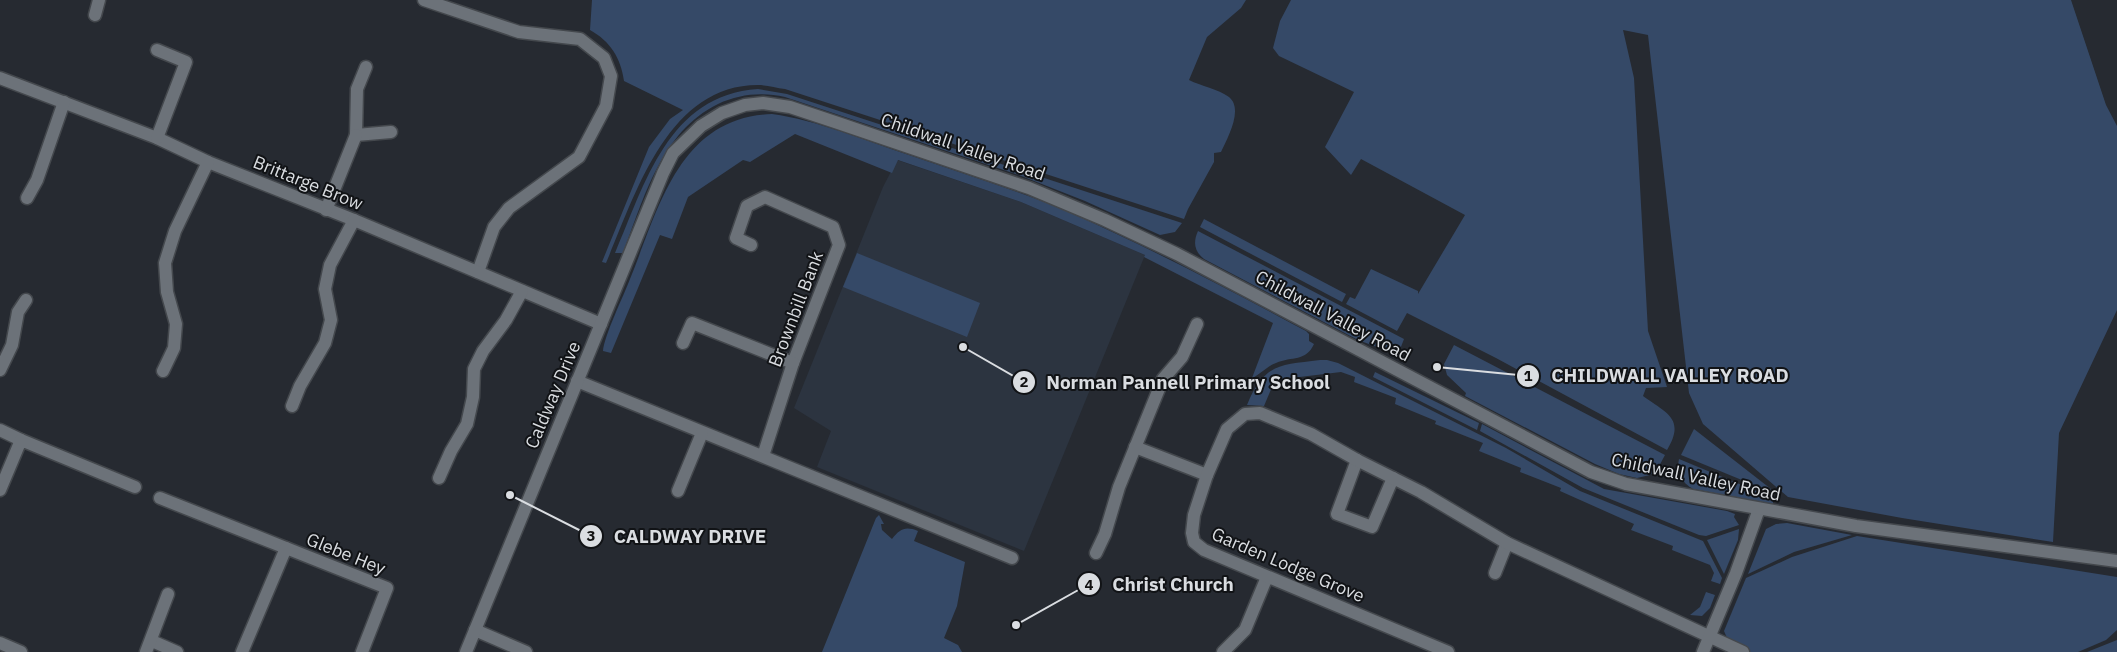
<svg xmlns="http://www.w3.org/2000/svg" width="2117" height="652" font-family="'IBM Plex Sans',sans-serif">
  <rect width="100%" height="100%" fill="#262a31"/>
  <!-- built -->
  <polygon fill="#2c3440" points="897,160 1021,202 1145,255 1024,551 817,467 831,431 794,408 883,187"/>
  <!-- green -->
  <g fill="#354967">
    <path d="M592 0H1246L1241 8 1207 37 1189 80C1201 86 1218 89 1229 97 1244 109 1227 139 1221 152L1214 153V162L1188 209 1184 219 785 89C776 88 767 85 758 85 667 85 635 196 606 263L602 262 649 147 670 119 683 110 624 81C621 58 610 41 590 30Z"/>
    <path d="M1291 0H2071L2106 105 2117 126V310L2059 433 2053 542 1902 518 1788 497 1703 424 1689 393 1648 35 1623 30 1634 78 1648 331 1667 387 1646 388 1643 396C1666 413 1686 418 1667 450L1496 358 1407 313 1397 331 1346 304 1350 297 1355 299 1371 269 1418 291V294L1465 215 1361 159 1351 175 1325 147 1354 92 1279 56 1273 48 1280 21Z"/>
    <path d="M758 89 787 94 1182 223 1175 232 1160 235 1085 201 1019 175 785 97C761 92 740 94 718 104 661 132 644 198 623 253H615C645 184 668 95 758 89Z"/>
    <path d="M772 114C817 120 866 141 909 155 964 174 1020 191 1073 214 1152 249 1230 290 1306 331L1309 334V341L1314 344C1306 362 1292 356 1276 363 1267 366 1261 374 1252 378L1273 323 1144 257 1145 255 1021 202 898 160 892 173 795 134 750 162 743 160 688 197 672 239 660 235 611 353 603 351C604 336 624 295 630 279 659 208 679 117 772 114Z"/>
    <polygon points="1204,219 1346,294 1342,302 1200,227"/>
    <path d="M1198 231 1404 339 1399 352 1385 350 1358 340 1204 259C1194 251 1193 242 1198 231Z"/>
    <polygon points="857,253 980,303 967,337 843,287"/>
    <polygon points="1454,345 1665,455 1657,470 1650,475 1637,478 1619,474 1595,464 1465,396 1466,393 1447,375 1444,364"/>
    <path d="M1320 360H1327L1338 363 1506 448 1580 491 1703 541 1722 578 1720 584 1711 581 1714 573 1710 565 1672 550 1673 546 1631 530 1634 524 1560 491 1561 488 1520 472 1521 468 1479 451 1483 443 1435 424 1436 421 1395 404 1396 398 1354 382 1355 377 1341 372 1275 380 1264 406 1247 405C1264 363 1280 365 1320 360Z"/>
    <polygon points="1375,372 1479,423 1477,430 1373,377"/>
    <polygon points="1482,424 1604,489 1727,511 1735,514 1734,517 1739,525 1706,536 1699,535 1583,488 1480,431"/>
    <polygon points="1694,429 1771,489 1771,492 1681,455"/>
    <path d="M1679 459 1773 498V504L1693 489C1681 482 1676 472 1679 459Z"/>
    <path d="M879 515 884 524H881L882 530 892 539C900 529 905 526 918 531L914 541 965 562 957 606 944 638 958 645 962 652H822L876 518Z"/>
    <polygon points="1787,523 1852,535 1794,552 1748,574 1766,529 1776,524"/>
    <polygon points="1739,529 1738,540 1724,574 1707,540"/>
    <polygon points="1857,536 2117,577 2117,630 2106,640 2078,652 1747,652 1728,640 1724,631 1746,578 1792,557"/>
    <polygon points="1706,592 1715,595 1710,608 1702,616 1690,615 1700,607"/>
    <polygon points="2117,640 2117,652 2087,652"/>
  </g>
  <g fill="none" stroke-linecap="round" stroke-linejoin="round">
    <defs>
      <g id="street">
        <polyline points="424,0 519,32 580,39 604,58 611,76 606,106 579,157 509,208 494,227 478,272"/>
        <polyline points="95,15 99,0"/>
        <polyline points="366,67 357,89 356,135 391,132"/>
        <polyline points="0,78 157,138 208,162 354,220 601,324"/>
        <polyline points="157,138 186,62 157,50"/>
        <polyline points="27,198 37,180 64,102"/>
        <polyline points="326,210 356,135"/>
        <polyline points="751,245 736,238 747,206 765,197 833,227 839,245 793,363 763,456"/>
        <polyline points="683,343 692,323 793,363"/>
        <polyline points="0,370 12,345 18,312 26,300"/>
        <polyline points="163,371 174,348 176,324 167,292 165,263 175,231 208,162"/>
        <polyline points="577,381 1012,558"/>
        <polyline points="292,406 300,386 325,343 331,320 325,289 330,265 354,220"/>
        <polyline points="0,430 21,440"/>
        <polyline points="1135,447 1207,475"/>
        <polyline points="1357,460 1337,514 1372,527 1393,478"/>
        <polyline points="439,478 451,451 467,424 473,397 474,369 483,351 506,320 522,291"/>
        <polyline points="0,490 21,440 135,487"/>
        <polyline points="678,491 702,433"/>
        <polyline points="160,498 286,548"/>
        <polyline points="1096,553 1105,534 1119,487 1163,379 1182,357 1197,324"/>
        <polyline points="1495,573 1507,543"/>
        <polyline points="475,630 526,652"/>
        <polyline points="152,641 177,652"/>
        <polyline points="0,643 21,652"/>
        <polyline points="146,652 168,594"/>
        <polyline points="242,652 286,548 387,588 362,652"/>
        <polyline points="1223,652 1245,630 1267,577"/>
        <polyline points="1448,652 1204,550 1194,542 1192,533 1194,515 1207,475 1227,429 1245,414 1260,413 1311,434 1357,460 1421,492 1507,543 1743,652"/>
        <polyline points="1703,652 1736,573 1759,509"/>
      </g>
      <polyline id="secondary" points="466,652 663,173 673,153 701,126 722,113 745,105 763,103 790,107 838,123 1029,188 1105,220 1177,254 1591,472 1626,484 1856,526 2117,561"/>
    </defs>
    <!-- street casing -->
    <use href="#street" stroke="#44484d" stroke-width="15"/>
    <!-- secondary casing -->
    <use href="#secondary" stroke="#44484d" stroke-width="15"/>
    <!-- street -->
    <use href="#street" stroke="#6c7279" stroke-width="12"/>
    <!-- secondary -->
    <use href="#secondary" stroke="#6c7279" stroke-width="12"/>
  </g>
  <g text-anchor="middle" stroke-width="4" stroke-linejoin="round" paint-order="stroke">
    <!-- street labels -->
    <g font-size="18" fill="#dadde1" stroke="#111316">
      <text transform="translate(963 147) rotate(19)" y="6">Childwall Valley Road</text>
      <text transform="translate(308 183) rotate(22)" y="6">Brittarge Brow</text>
      <text transform="translate(796 309) rotate(-69)" y="6">Brownbill Bank</text>
      <text transform="translate(1333 316) rotate(28)" y="6">Childwall Valley Road</text>
      <text transform="translate(553 395) rotate(-67)" y="6">Caldway Drive</text>
      <text transform="translate(1696 477) rotate(12)" y="6">Childwall Valley Road</text>
      <text transform="translate(346 554) rotate(22)" y="6">Glebe Hey</text>
      <text transform="translate(1288 565) rotate(23)" y="6">Garden Lodge Grove</text>
    </g>
  </g>
  <!-- callouts -->
  <path fill="none" stroke="#dadde1" stroke-width="2" d="M1437 367L1528 376M963 347L1024 382M510 495L591 536M1016 625L1089 584"/>
  <g fill="#dadde1" stroke="#111316" stroke-width="2">
    <circle cx="1437" cy="367" r="5"/>
    <circle cx="963" cy="347" r="5"/>
    <circle cx="510" cy="495" r="5"/>
    <circle cx="1016" cy="625" r="5"/>
    <circle cx="1528" cy="376" r="12"/>
    <circle cx="1024" cy="382" r="12"/>
    <circle cx="591" cy="536" r="12"/>
    <circle cx="1089" cy="584" r="12"/>
  </g>
  <g font-size="15" text-anchor="middle" font-weight="bold" fill="#111">
    <text x="1528" y="381">1</text>
    <text x="1024" y="387">2</text>
    <text x="591" y="541">3</text>
    <text x="1089" y="590">4</text>
  </g>
  <g font-size="19" text-anchor="middle" font-weight="bold" fill="#dadde1" stroke="#111316" stroke-width="4" stroke-linejoin="round" paint-order="stroke">
    <text x="1670" y="382">CHILDWALL VALLEY ROAD</text>
    <text x="1188" y="389">Norman Pannell Primary School</text>
    <text x="690" y="543">CALDWAY DRIVE</text>
    <text x="1173" y="591">Christ Church</text>
  </g>
</svg>
